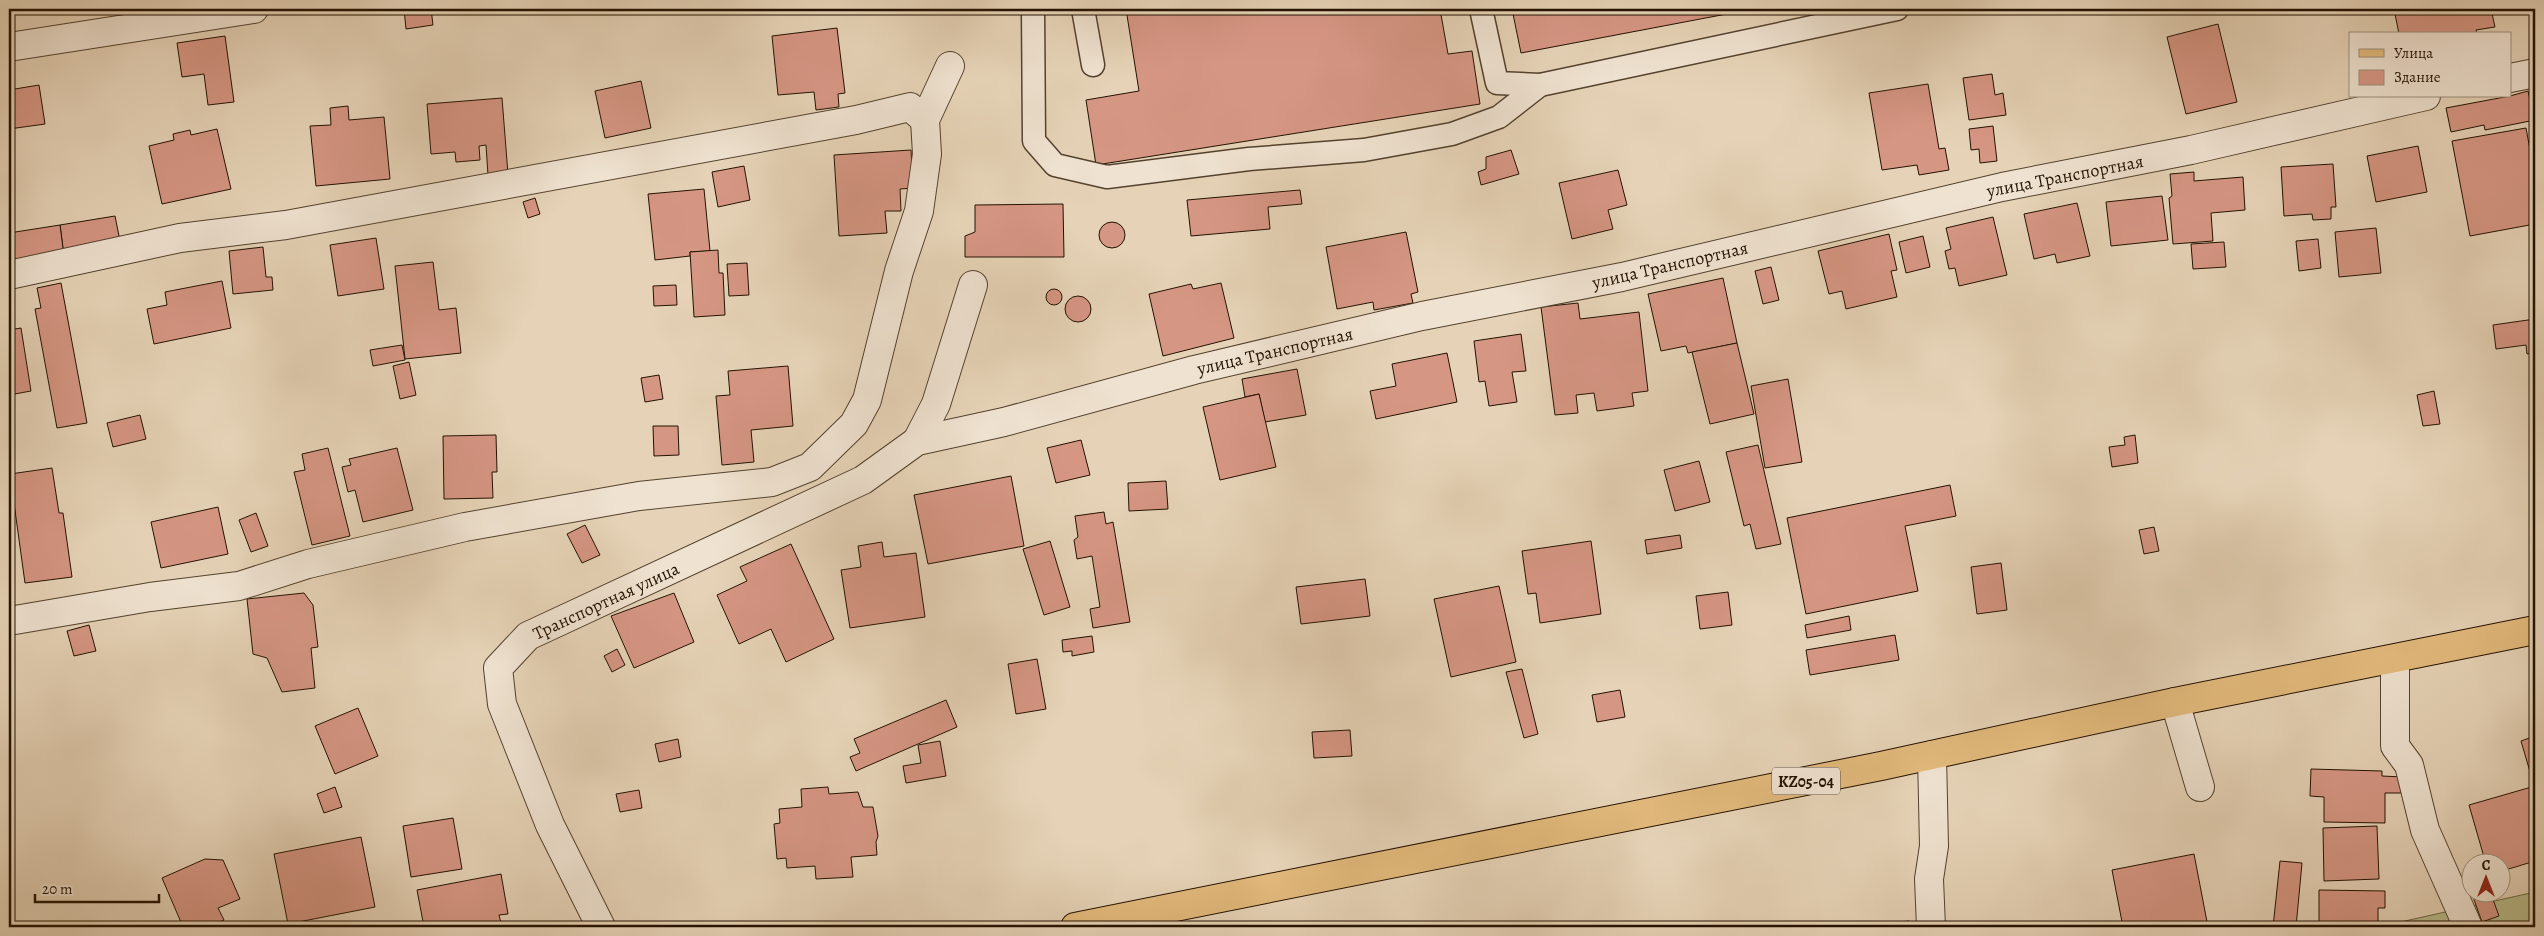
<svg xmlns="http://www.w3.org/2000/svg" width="2544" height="936" font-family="Alegreya,serif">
  <rect width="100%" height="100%" fill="#e6d3b7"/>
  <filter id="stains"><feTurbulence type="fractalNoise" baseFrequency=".004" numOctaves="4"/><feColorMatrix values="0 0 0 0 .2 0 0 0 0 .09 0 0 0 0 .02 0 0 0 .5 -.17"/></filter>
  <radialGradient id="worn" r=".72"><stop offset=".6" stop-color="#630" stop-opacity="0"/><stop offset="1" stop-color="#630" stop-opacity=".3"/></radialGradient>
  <!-- green -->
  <polygon fill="#b9bb8b" stroke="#6e6646" points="2535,892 2535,927 2378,927"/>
  <!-- building -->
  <g fill="#d69684" stroke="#231200">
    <polygon points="404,9 431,9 433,25 406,29"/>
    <polygon points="1126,9 1440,9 1448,54 1472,51 1480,104 1096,165 1086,100 1139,91"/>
    <polygon points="1512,9 1753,9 1521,53"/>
    <polygon points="2394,9 2491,9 2495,27 2476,30 2477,34 2399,34"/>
    <polygon points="2218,24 2237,102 2186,114 2167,37"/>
    <polygon points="837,28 845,93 838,94 839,107 816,110 814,92 778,95 772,36"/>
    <polygon points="225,36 234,102 208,105 204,74 182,77 177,43"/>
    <polygon points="1992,74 1995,95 2003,93 2006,115 1969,120 1963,78"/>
    <polygon points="641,81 651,128 605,138 595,91"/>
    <polygon points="1928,84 1939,149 1945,148 1949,170 1919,175 1917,165 1882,170 1869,93"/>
    <polygon points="39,85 45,124 9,129 9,90"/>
    <polygon points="2528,91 2535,120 2485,130 2484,125 2451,132 2446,108 2510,96"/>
    <polygon points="502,98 508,174 488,175 486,145 479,146 480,160 456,162 455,152 431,154 427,104"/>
    <polygon points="348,106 349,120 384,117 390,179 316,186 310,126 331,125 330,108"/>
    <polygon points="1993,126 1997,161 1980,163 1979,149 1971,150 1969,129"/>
    <polygon points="2526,128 2535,177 2535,224 2470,236 2452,141"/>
    <polygon points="217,129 231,189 162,204 149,146 174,140 173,134 190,130 191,135"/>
    <polygon points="2418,146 2427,192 2376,202 2367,156"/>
    <polygon points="911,150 913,188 900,189 901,211 885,211 887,233 839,236 834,155"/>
    <polygon points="1511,150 1519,174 1481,185 1478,172 1486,169 1486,157"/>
    <polygon points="2333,164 2336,207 2331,207 2331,219 2313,220 2312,214 2284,216 2281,167"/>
    <polygon points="744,166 750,200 718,207 712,172"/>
    <polygon points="1618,170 1627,205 1608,210 1613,229 1572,239 1559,183"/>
    <polygon points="2194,172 2194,181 2243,177 2245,210 2211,213 2213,241 2173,244 2169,198 2172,196 2170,174"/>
    <polygon points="704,189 710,251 690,252 690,256 655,260 648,194"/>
    <polygon points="1300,190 1302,204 1268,207 1270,229 1191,236 1187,200"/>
    <polygon points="2162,196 2168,240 2111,246 2106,202"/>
    <polygon points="535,198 540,214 528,218 523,202"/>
    <polygon points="2077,203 2090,256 2057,263 2055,254 2034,259 2024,214"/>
    <polygon points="1063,204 1064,257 965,257 965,236 975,232 975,205"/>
    <polygon points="115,216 121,246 64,256 60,225"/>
    <polygon points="1993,217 2007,275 1959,286 1955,268 1949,269 1945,251 1951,249 1946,228"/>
    <circle cx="1112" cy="235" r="13"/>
    <polygon points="60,225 64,256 9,264 9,233"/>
    <polygon points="2376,228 2381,273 2339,277 2335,232"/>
    <polygon points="1406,232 1418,292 1411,294 1413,303 1374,310 1373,302 1337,309 1326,247"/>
    <polygon points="1889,234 1897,270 1891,271 1897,297 1846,309 1842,291 1829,294 1818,251"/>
    <polygon points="1923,236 1930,267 1906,273 1899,242"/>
    <polygon points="376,238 384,289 338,296 330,245"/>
    <polygon points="2318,239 2321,268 2299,271 2296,241"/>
    <polygon points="2224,242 2226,267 2193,269 2191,244"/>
    <polygon points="263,247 266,277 272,277 273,290 233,294 229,251"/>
    <polygon points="718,250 719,273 723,273 725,315 694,317 690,252"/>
    <polygon points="433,262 439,310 456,308 461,353 405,359 395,266"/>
    <polygon points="747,263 749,295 729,296 727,264"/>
    <polygon points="1771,267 1779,300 1763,304 1755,271"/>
    <polygon points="1723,278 1737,343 1688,353 1686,346 1661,351 1648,294"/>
    <polygon points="222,281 231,328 154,344 147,309 167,305 165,292"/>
    <polygon points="61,283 87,423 57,428 35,309 41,308 37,288"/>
    <polygon points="1221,283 1234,338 1163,356 1149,294 1191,284 1193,289"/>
    <polygon points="676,285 677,305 654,306 653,286"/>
    <circle cx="1054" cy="297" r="8"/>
    <circle cx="1078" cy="309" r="13"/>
    <polygon points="1578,303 1580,319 1639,312 1648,391 1632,393 1634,406 1597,411 1594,393 1576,395 1578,413 1555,415 1541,307"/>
    <polygon points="2535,319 2535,352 2527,354 2526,345 2496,349 2493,325"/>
    <polygon points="21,328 31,391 9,395 9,330"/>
    <polygon points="1521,334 1526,371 1512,372 1517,402 1489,406 1485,381 1479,382 1474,341"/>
    <polygon points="1737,343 1754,414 1710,424 1692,352"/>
    <polygon points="402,345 405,360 373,366 370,350"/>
    <polygon points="1447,353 1457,402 1376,419 1370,391 1396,386 1392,364"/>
    <polygon points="409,362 416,395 400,399 393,366"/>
    <polygon points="788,366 793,426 751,430 754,462 722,465 716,396 730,395 728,371"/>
    <polygon points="1297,369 1306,415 1265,422 1259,394 1245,397 1242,379"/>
    <polygon points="659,375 663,399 645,402 641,378"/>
    <polygon points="1788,379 1802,462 1765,468 1751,386"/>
    <polygon points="2434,391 2440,424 2423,426 2417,395"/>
    <polygon points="1259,394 1276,467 1220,480 1203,407"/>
    <polygon points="140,415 146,439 113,447 107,423"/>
    <polygon points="653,426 678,426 679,455 654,456"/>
    <polygon points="496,435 497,472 492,472 493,498 444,499 443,436"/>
    <polygon points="2135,435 2138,463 2112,467 2109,447 2125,445 2124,437"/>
    <polygon points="1081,440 1090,475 1056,483 1047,448"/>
    <polygon points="1758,445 1781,544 1756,549 1750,524 1744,526 1726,452"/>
    <polygon points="328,448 350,536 312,545 294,472 305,470 302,454"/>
    <polygon points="397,448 413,510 363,522 355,490 348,492 342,467 351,465 349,459"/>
    <polygon points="1699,461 1710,502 1675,511 1664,470"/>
    <polygon points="52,468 59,513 63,513 72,577 25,583 10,474"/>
    <polygon points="1011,476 1024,546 928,564 914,495"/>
    <polygon points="1166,481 1168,509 1129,511 1128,483"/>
    <polygon points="1950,485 1956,516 1905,526 1918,591 1806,614 1787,518"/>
    <polygon points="218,507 228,554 161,568 151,522"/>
    <polygon points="1104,512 1106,524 1113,522 1130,622 1093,628 1090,609 1100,607 1092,556 1077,559 1074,540 1078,537 1075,516"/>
    <polygon points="256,513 268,546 251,552 239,520"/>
    <polygon points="585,525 600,555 582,563 567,534"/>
    <polygon points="2154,527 2159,551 2144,554 2139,530"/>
    <polygon points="1680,535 1682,548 1647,554 1645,540"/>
    <polygon points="1050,541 1070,607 1044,615 1023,549"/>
    <polygon points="1591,541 1601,614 1540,623 1536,593 1528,594 1522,551"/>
    <polygon points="882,542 884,557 916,553 925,617 850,628 841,570 861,567 858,546"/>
    <polygon points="791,544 834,639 786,662 771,629 739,644 717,595 747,581 740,567"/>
    <polygon points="2001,563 2007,610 1977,614 1971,567"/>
    <polygon points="1365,579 1370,616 1301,624 1296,587"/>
    <polygon points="1499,586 1516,662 1451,677 1434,599"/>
    <polygon points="1728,592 1732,625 1700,629 1696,596"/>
    <polygon points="304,593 313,605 318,647 311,648 315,688 282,692 267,658 253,654 247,599"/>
    <polygon points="674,593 694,642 634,668 611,616"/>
    <polygon points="1849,616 1851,630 1807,638 1805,625"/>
    <polygon points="89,625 96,651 74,656 67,631"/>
    <polygon points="1895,635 1899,660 1810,675 1806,650"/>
    <polygon points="1092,636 1094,652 1072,656 1072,651 1063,652 1062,640"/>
    <polygon points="617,649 625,665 612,672 604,656"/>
    <polygon points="1037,659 1046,709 1016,714 1008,664"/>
    <polygon points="1522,669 1538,734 1524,738 1506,672"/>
    <polygon points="1620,690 1625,717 1597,722 1592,695"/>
    <polygon points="946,700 957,727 856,771 850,757 860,753 854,739"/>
    <polygon points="358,708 378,756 335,774 315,726"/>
    <polygon points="1350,730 1352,756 1314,758 1312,732"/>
    <polygon points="2535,736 2535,781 2533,782 2521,741"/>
    <polygon points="678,739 681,757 659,762 655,744"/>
    <polygon points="940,741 946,776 906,783 903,766 921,763 918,745"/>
    <polygon points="2311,769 2382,771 2382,776 2403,777 2403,793 2385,793 2385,823 2324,822 2324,797 2310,796"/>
    <polygon points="2535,786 2535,861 2502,871 2502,864 2486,864 2469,805"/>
    <polygon points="335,787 342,807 324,813 317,794"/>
    <polygon points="828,787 829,794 858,792 863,807 873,807 878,836 876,842 877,855 851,857 853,877 816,879 815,866 787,868 786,858 777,859 774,824 780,823 779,809 802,807 801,789"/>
    <polygon points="639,790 642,808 620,812 616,794"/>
    <polygon points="453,818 462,869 411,877 403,826"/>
    <polygon points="2377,826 2379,879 2324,881 2323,828"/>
    <polygon points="361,837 375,907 288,924 274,854"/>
    <polygon points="2194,854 2208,927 2123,927 2112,870"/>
    <polygon points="205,859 223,860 240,899 218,908 224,920 208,927 183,927 162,878"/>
    <polygon points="2280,861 2302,863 2296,927 2273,927"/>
    <polygon points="501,874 508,914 499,915 502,927 424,927 417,890"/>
    <polygon points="2319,890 2385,891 2385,908 2378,908 2378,927 2319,926"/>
    <polygon points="2472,894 2491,894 2499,916 2482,922"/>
    <polygon points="1909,921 1910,927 1858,927"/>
  </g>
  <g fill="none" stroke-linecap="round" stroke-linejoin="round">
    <defs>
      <g id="lane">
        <polyline points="1033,9 1034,141 1055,165 1107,177 1249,159 1364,150 1452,134 1499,117 1540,85"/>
        <polyline points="1083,9 1093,65"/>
        <polyline points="1481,9 1497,83 1540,85 1897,9"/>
      </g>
      <g id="street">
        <polyline points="9,47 254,9"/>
        <polyline points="2510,78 2535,73"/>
        <polyline points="9,275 180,238 286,225 856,120 910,107 925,120"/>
        <polyline points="917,441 936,404 973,285"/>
        <polyline points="9,621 150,597 239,586 308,564 465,527 639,496 772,482 810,467 854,424 867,400 899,271 919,211 927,154 925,120 950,66"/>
        <polyline points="2395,659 2395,746 2409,765 2425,830 2468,927"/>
        <polyline points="2175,702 2200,787"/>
        <polyline points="601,927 550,825 502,704 498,668 528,636 863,480 917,441 1004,422 1194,370 1422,316 1622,277 2002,187 2191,150 2426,96"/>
        <polyline points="1931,927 1929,879 1934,846 1932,755"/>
      </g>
      <polyline id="primary" points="1075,927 1881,766 2175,702 2535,630"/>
    </defs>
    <!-- lane casing -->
    <use href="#lane" stroke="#54422e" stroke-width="25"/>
    <!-- street casing -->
    <use href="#street" stroke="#54422e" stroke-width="30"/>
    <!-- primary casing -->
    <use href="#primary" stroke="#231200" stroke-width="30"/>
    <!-- lane -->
    <use href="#lane" stroke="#efe2d0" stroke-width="22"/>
    <!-- street -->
    <use href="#street" stroke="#efe2d0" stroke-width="28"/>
    <!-- primary -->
    <use href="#primary" stroke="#e3ba7c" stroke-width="28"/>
  </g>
  <g text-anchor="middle" stroke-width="4" stroke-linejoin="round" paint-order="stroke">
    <!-- shield labels -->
    <rect fill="#efe2d0" stroke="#60503e" stroke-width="1" x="1772" y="767.5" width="68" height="27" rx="4"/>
    <g font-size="16" font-weight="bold" fill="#231200">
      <text x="1806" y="787">KZ05-04</text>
    </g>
    <!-- street labels -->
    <g font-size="18" fill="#231200" stroke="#efe2d0">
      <text transform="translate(2065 176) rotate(-11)" y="6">улица Транспортная</text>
      <text transform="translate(1670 265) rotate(-13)" y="6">улица Транспортная</text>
      <text transform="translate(1275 351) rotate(-13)" y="6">улица Транспортная</text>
      <text transform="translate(606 601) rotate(-25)" y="6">Транспортная улица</text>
    </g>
  </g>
  <!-- margin -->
  <rect width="2544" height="936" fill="none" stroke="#e6d3b7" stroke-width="30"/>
  <rect x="10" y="10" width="2524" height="916" fill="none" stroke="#231200" stroke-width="2.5"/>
  <rect x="15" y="15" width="2514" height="906" fill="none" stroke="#231200"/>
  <!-- legend -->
  <rect x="2349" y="32" width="162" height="65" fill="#efe2d0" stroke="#9d8f7d"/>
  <rect x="2359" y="49" width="25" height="8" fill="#e3ba7c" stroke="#9d8f7d"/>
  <text x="2394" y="58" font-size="15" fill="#231200">Улица</text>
  <rect x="2359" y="70" width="25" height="15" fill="#d69684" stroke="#9d8f7d"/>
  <text x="2394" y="82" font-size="15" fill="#231200">Здание</text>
  <!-- north arrow -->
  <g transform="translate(2486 878)"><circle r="24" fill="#efe2d0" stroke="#9d8f7d"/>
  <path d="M0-4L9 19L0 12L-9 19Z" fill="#8f2418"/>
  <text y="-8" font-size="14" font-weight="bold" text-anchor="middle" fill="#231200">С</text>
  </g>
  <!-- scale -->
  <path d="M35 894v8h124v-8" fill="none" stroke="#231200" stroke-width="2.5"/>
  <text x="42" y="894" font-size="15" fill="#231200" stroke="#efe2d0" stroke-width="4" paint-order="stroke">20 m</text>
  <rect width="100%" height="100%" filter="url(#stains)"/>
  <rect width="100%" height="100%" fill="url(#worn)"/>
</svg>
